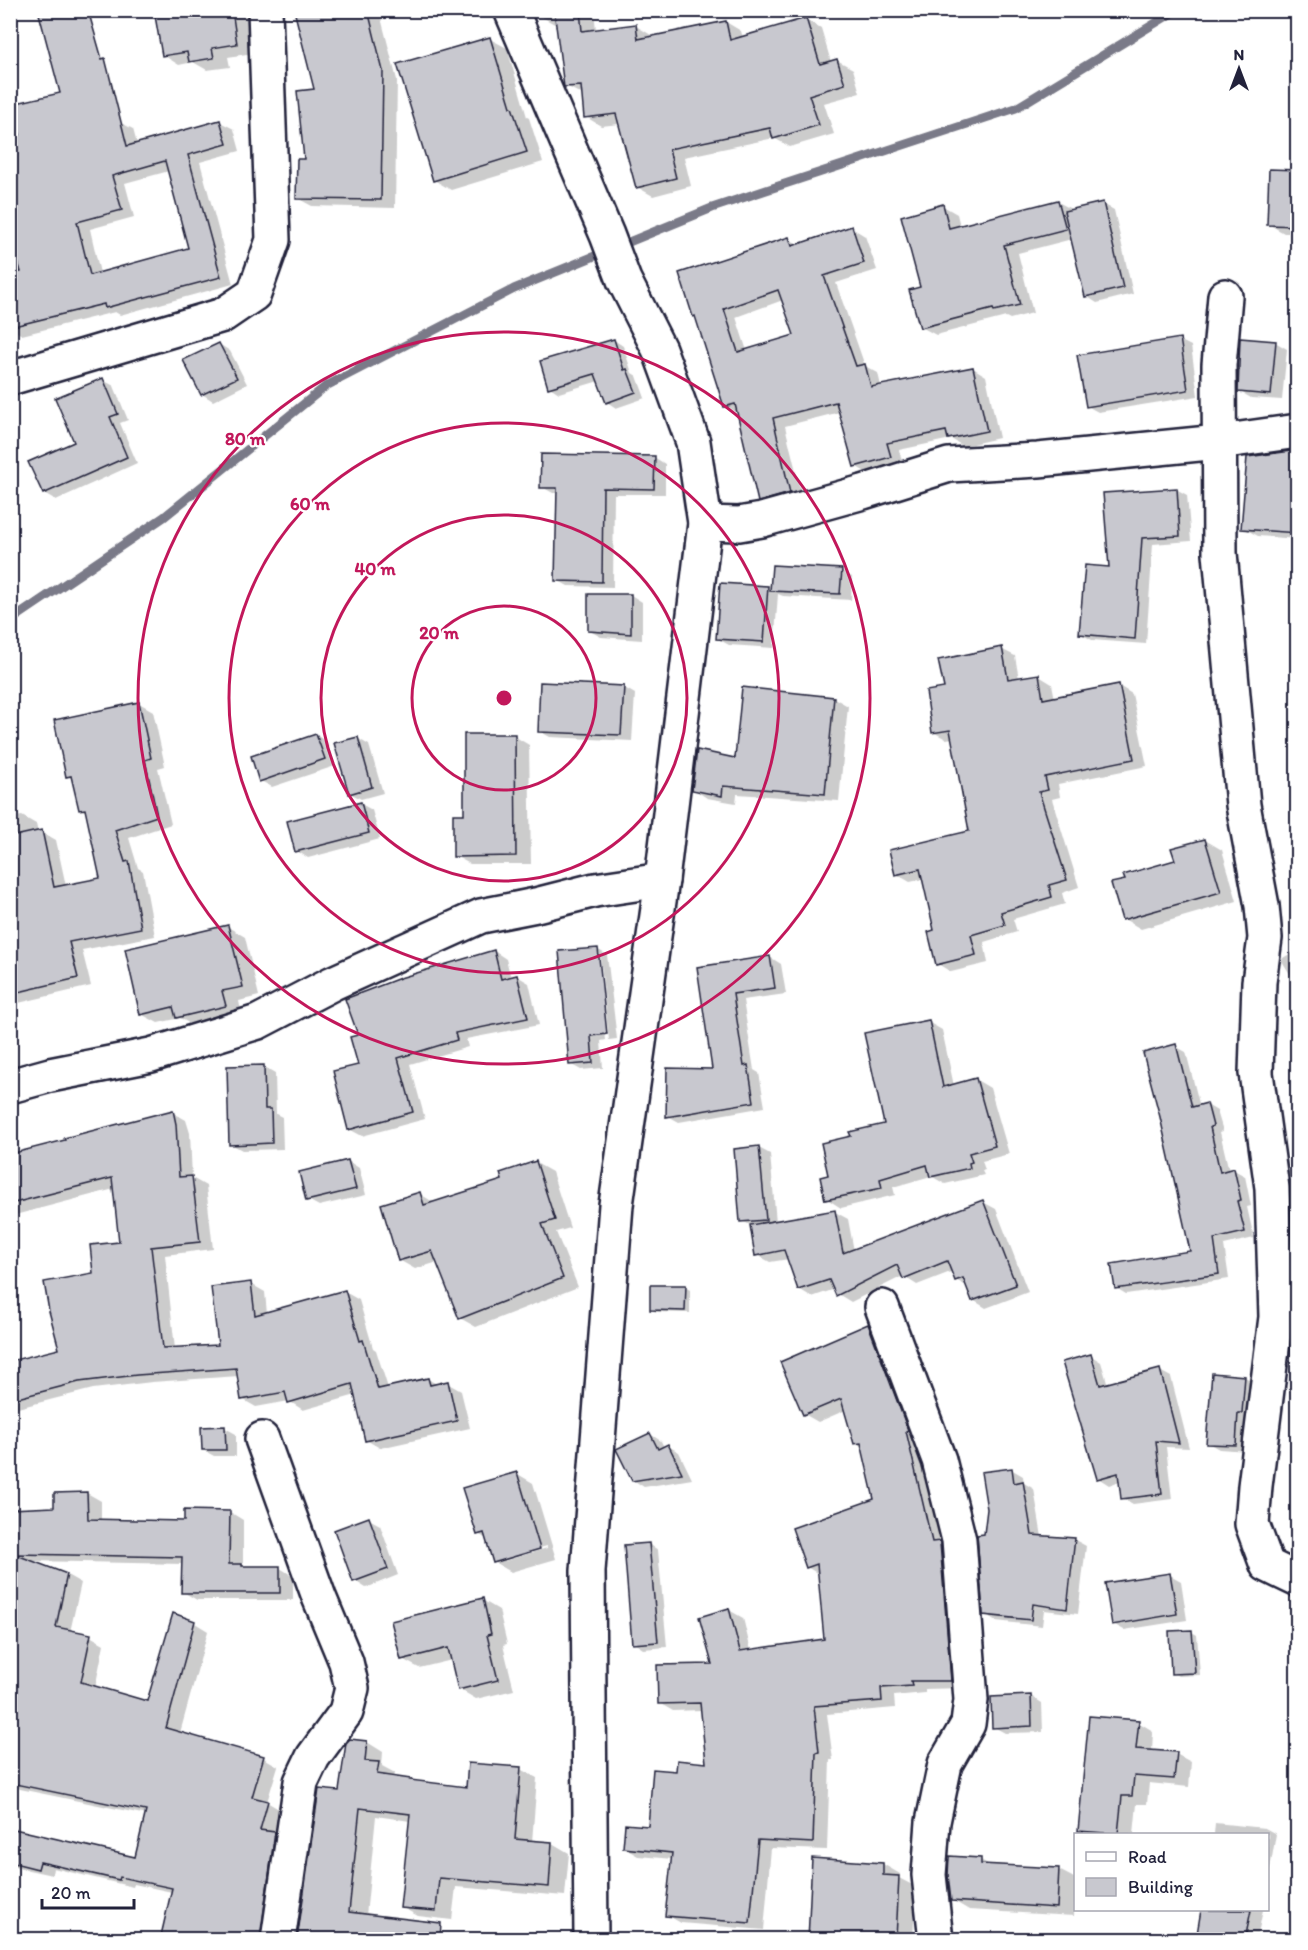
<svg xmlns="http://www.w3.org/2000/svg" width="1308" height="1950" font-family="Itim,sans-serif">
  <rect width="100%" height="100%" fill="#fff"/>
  <filter id="ink" filterUnits="userSpaceOnUse"><feTurbulence type="fractalNoise" baseFrequency=".0167" numOctaves="2"/><feDisplacementMap in="SourceGraphic" scale="12" xChannelSelector="R" yChannelSelector="G"/><feConvolveMatrix kernelMatrix="1 2 1 2 8 2 1 2 1" color-interpolation-filters="sRGB"/></filter>
  <g filter="url(#ink)">
    <!-- shadow -->
    <g fill="#0003" fill-rule="evenodd">
      <polygon points="156,10 246,10 253,53 228,57 230,67 207,70 193,62 179,65 163,55"/>
      <polygon points="295,10 379,10 397,80 395,208 312,206 297,198 316,90"/>
      <polygon points="542,10 594,10 596,30 636,26 651,35 652,38 726,22 741,31 743,38 805,19 821,28 831,62 837,60 853,69 860,93 824,103 834,134 790,147 774,138 684,157 691,186 653,196 637,187 620,124 601,126 586,117 583,95 566,86 558,26 542,17"/>
      <polygon points="998,10 1045,10 1009,19 999,13"/>
      <polygon points="490,39 507,48 527,117 529,118 543,162 451,190 434,180"/>
      <path d="M62 94 133 129 137 144 220 122 234 129 240 151 200 162 233 284 120 315 115 312 22 335 10 328V106ZM169 171 190 249 100 273 90 229 134 217 125 183Z"/>
      <polygon points="1298,172 1298,238 1297,233 1284,233 1268,224"/>
      <polygon points="1058,202 1073,210 1103,204 1114,210 1133,294 1097,303 1086,296 1072,239 1018,253 1033,313 1010,319 1006,317 936,335 921,327 922,288 943,206 957,214 960,226"/>
      <path d="M852 228 865 236 877 270 836 283 865 366 878 373 881 386 973 368 986 376 999 438 963 446 951 439 899 450 903 464 869 474 855 466 840 412 785 426 803 500 772 508 759 501 739 414 725 406 697 318 694 316 789 239 800 245ZM783 300 796 336 747 351 736 317Z"/>
      <polygon points="614,340 623,346 632,373 637,376 645,398 616,408 607,402 599,381 559,393 550,387"/>
      <polygon points="1179,340 1191,346 1198,396 1098,412 1087,406"/>
      <polygon points="1275,342 1287,349 1282,400 1251,398 1239,391"/>
      <polygon points="219,344 230,351 247,384 213,401 202,394"/>
      <polygon points="103,380 114,386 128,420 120,423 137,463 56,500 44,493 76,443"/>
      <polygon points="1298,453 1298,539 1258,536 1243,528"/>
      <polygon points="654,457 665,464 665,494 614,494 613,587 568,586 557,580 558,493 553,493 542,487"/>
      <polygon points="1176,489 1187,495 1191,541 1153,544 1146,644 1092,640 1081,634 1110,568"/>
      <polygon points="841,570 852,577 851,600 783,596 778,594 774,648 729,645 718,639 767,588 772,590"/>
      <polygon points="631,595 642,602 642,640 601,637 590,631"/>
      <polygon points="1001,649 1015,656 1019,679 1039,676 1052,684 1055,699 1119,686 1132,694 1147,766 1058,784 1060,797 1052,799 1079,887 1062,893 1065,904 1013,919 1017,932 984,942 988,963 951,972 938,964 936,931 924,879 910,882 896,874 971,832 953,738 946,739 933,732 946,690"/>
      <polygon points="623,687 635,694 632,741 550,737 539,731"/>
      <polygon points="744,689 834,698 848,706 839,801 737,794 736,803 707,798 693,789 736,759"/>
      <polygon points="139,703 153,711 165,766 158,768 171,824 129,838 138,868 143,871 155,936 82,950 91,986 10,1005 10,818 22,816 36,824 38,833 42,832 56,840 66,886 102,879 88,813 80,809 73,779 68,776"/>
      <polygon points="316,735 327,742 335,766 272,787 261,781"/>
      <polygon points="514,736 529,745 531,864 470,864 455,856 465,816"/>
      <polygon points="357,738 369,745 383,793 361,799 350,793"/>
      <polygon points="361,804 372,810 380,839 308,858 297,851"/>
      <polygon points="1205,840 1222,850 1237,901 1141,929 1124,919"/>
      <polygon points="228,927 245,937 259,996 239,1001 242,1016 194,1026 180,1018 158,1023 141,1014"/>
      <polygon points="597,949 607,955 617,1039 609,1040 600,954 597,954 606,1040 601,1041 603,1068 581,1070 570,1064"/>
      <polygon points="1298,949 1298,981 1293,979 1282,961 1283,958"/>
      <polygon points="494,951 506,959 511,978 517,976 529,983 539,1025 466,1039 468,1047 410,1064 425,1119 362,1136 349,1129 360,1066 360,1036"/>
      <polygon points="770,957 781,964 786,994 743,1000 754,1070 759,1073 765,1107 679,1122 668,1116 714,1070 698,968"/>
      <polygon points="928,1022 942,1030 954,1086 975,1079 990,1088 1009,1154 982,1161 985,1170 982,1171 984,1175 945,1184 931,1176 893,1187 895,1195 841,1208 827,1199 830,1176 853,1137 885,1125"/>
      <polygon points="1175,1046 1186,1052 1200,1107 1207,1105 1217,1111 1223,1131 1220,1132 1229,1171 1234,1170 1245,1176 1251,1206 1247,1207 1254,1238 1224,1245 1229,1279 1126,1294 1116,1288 1192,1252"/>
      <polygon points="263,1066 275,1073 276,1114 282,1117 283,1149 242,1150 231,1144"/>
      <polygon points="172,1112 186,1120 190,1133 192,1178 206,1186 213,1249 165,1255 175,1349 220,1346 251,1284 265,1292 267,1314 345,1292 359,1300 373,1348 376,1350 388,1388 428,1379 438,1385 447,1383 461,1391 470,1428 380,1448 366,1440 356,1395 303,1410 289,1401 256,1407 242,1399 239,1376 152,1382 93,1389 10,1410 10,1363 61,1350 95,1275 121,1244 114,1189 11,1216 10,1156"/>
      <polygon points="759,1148 770,1154 776,1222 835,1212 848,1219 854,1251 983,1202 996,1209 1028,1292 986,1308 973,1300 968,1287 956,1280 953,1271 917,1285 903,1276 851,1302 838,1294 835,1289 812,1297 799,1289 789,1259 770,1262 757,1255 752,1226 742,1221"/>
      <polygon points="348,1161 359,1168 366,1195 319,1206 308,1200"/>
      <polygon points="536,1163 552,1172 570,1228 556,1232 578,1287 476,1327 460,1318 438,1262 415,1269 399,1260 420,1194 435,1203 504,1181"/>
      <polygon points="685,1287 690,1290 690,1313 656,1312 651,1309"/>
      <polygon points="868,1326 882,1334 921,1438 944,1545 964,1688 925,1689 925,1693 894,1696 895,1708 827,1714 833,1760 830,1760 827,1850 771,1848 764,1930 681,1923 667,1915 673,1859 638,1856 624,1848 649,1828 678,1773 708,1764 702,1710 673,1711 659,1703 714,1666 729,1610 743,1618 751,1651 826,1641 820,1575 807,1567 876,1500 863,1448 855,1443 846,1410 818,1422 804,1414"/>
      <polygon points="1090,1355 1101,1362 1108,1385 1160,1371 1171,1377 1189,1448 1166,1447 1172,1499 1133,1504 1122,1498 1120,1481 1109,1485 1098,1478"/>
      <polygon points="1245,1377 1256,1383 1247,1451 1219,1449 1208,1443"/>
      <polygon points="225,1428 236,1434 236,1456 214,1456 203,1450"/>
      <polygon points="650,1434 661,1441 664,1447 668,1446 679,1452 692,1479 644,1487 633,1480"/>
      <polygon points="1011,1469 1023,1476 1024,1483 1034,1489 1042,1537 1075,1540 1086,1546 1078,1614 1044,1610 1042,1626 996,1621 985,1614"/>
      <path d="M516 1473 533 1483 556 1559 511 1572 494 1562 487 1539 478 1534ZM547 1546V1548L505 1561V1558Z"/>
      <polygon points="1295,1492 1298,1492 1298,1521 1297,1521"/>
      <polygon points="87,1493 101,1501 101,1521 186,1522 230,1512 243,1520 243,1566 280,1568 293,1576 293,1600 197,1600 183,1592 183,1564 30,1561 67,1575 81,1583 70,1632 90,1636 104,1644 95,1688 148,1702 174,1615 195,1623 208,1631 180,1733 264,1758 278,1766 267,1802 282,1811 275,1834 288,1841 274,1940 161,1940 172,1892 134,1884 133,1887 53,1868 52,1875 10,1866 10,1830 137,1859 147,1815 20,1789 10,1783 10,1510 56,1509"/>
      <polygon points="369,1519 380,1525 398,1575 366,1588 355,1581"/>
      <polygon points="649,1544 658,1550 667,1647 643,1649 634,1643"/>
      <polygon points="1170,1575 1181,1581 1187,1620 1124,1630 1113,1624"/>
      <polygon points="482,1600 499,1610 507,1644 503,1645 514,1690 476,1699 459,1689 452,1660 419,1668 402,1659"/>
      <polygon points="1192,1632 1197,1635 1200,1675 1178,1676 1173,1673"/>
      <polygon points="1031,1696 1042,1703 1043,1732 1005,1733 994,1727"/>
      <polygon points="1138,1722 1153,1731 1152,1752 1176,1754 1191,1762 1189,1787 1149,1783 1147,1804 1137,1804 1134,1834 1087,1834 1080,1830"/>
      <polygon points="367,1742 383,1752 382,1766 395,1773 394,1778 414,1782 468,1788 520,1769 537,1778 532,1842 552,1843 569,1853 565,1896 456,1887 452,1920 418,1916 401,1907 410,1821 376,1816 366,1916 299,1940 340,1793"/>
      <polygon points="1215,1823 1265,1828 1276,1834 1268,1881 1268,1834 1214,1834"/>
      <polygon points="981,1860 991,1866 1059,1870 1076,1879 1074,1916 969,1910 952,1900"/>
      <polygon points="883,1864 900,1874 899,1878 916,1887 913,1940 812,1940"/>
      <polygon points="1298,1894 1298,1930 1296,1930"/>
      <polygon points="1202,1910 1263,1910 1258,1934 1211,1932 1200,1926"/>
    </g>
    <g fill="none" stroke-linecap="round" stroke-linejoin="round">
      <!-- stream -->
      <polyline stroke="#7a7a88" stroke-width="9" points="10,621 164,517 326,386 514,289 712,208 1016,108 1177,10"/>
    </g>
    <!-- building -->
    <g fill="#c8c8cf" stroke="#22223b" stroke-width="1.5" fill-rule="evenodd">
      <path d="M38 10H88L102 59 105 58 127 146 220 120 227 144 188 155 221 277 105 308 104 304 10 327V274L21 272 10 234V137L20 135 12 104 60 93ZM165 161 188 248 90 275 77 222 122 210 112 176Z"/>
      <polygon points="154,10 232,10 237,44 212,48 214,58 189,62 187,52 162,56"/>
      <polygon points="294,10 368,10 383,71 381,200 296,199 297,159 304,159 297,91 314,89"/>
      <polygon points="554,10 580,10 582,31 636,24 638,39 726,21 730,40 806,18 820,64 837,59 845,84 809,95 819,125 773,139 770,128 669,149 676,178 636,188 616,114 584,118 581,86 564,87"/>
      <polygon points="490,37 511,107 512,107 527,152 433,181 397,64"/>
      <polygon points="1269,169 1298,170 1298,226 1267,225"/>
      <polygon points="1058,200 1066,229 1004,245 1020,305 994,311 993,309 920,328 909,290 920,287 901,216 943,204 949,228"/>
      <polygon points="1103,202 1123,288 1085,297 1064,211"/>
      <path d="M852 226 864 263 824 276 856 366 865 364 871 387 973 367 987 431 948 439 946 431 887 443 891 457 854 467 836 402 773 418 790 493 758 502 735 404 724 407 695 316 693 317 679 273 789 237 792 246ZM778 290 794 335 738 352 724 309Z"/>
      <polygon points="1180,338 1188,390 1086,407 1077,355"/>
      <polygon points="1240,338 1276,341 1271,395 1238,392"/>
      <polygon points="614,339 624,370 627,369 636,392 606,403 595,374 548,388 540,361"/>
      <polygon points="219,343 237,378 201,395 183,360"/>
      <polygon points="103,378 118,414 110,417 127,457 43,494 28,462 74,442 55,398"/>
      <polygon points="1292,451 1298,451 1298,533 1241,529 1247,457"/>
      <polygon points="541,454 655,456 654,489 603,488 602,582 555,581 557,488 540,488"/>
      <polygon points="1177,488 1180,536 1142,538 1135,639 1079,634 1085,565 1109,567 1103,493"/>
      <polygon points="772,565 842,569 840,594 770,591"/>
      <polygon points="720,583 768,586 764,642 716,639"/>
      <polygon points="588,594 631,594 631,634 588,631"/>
      <polygon points="1002,647 1008,679 1039,674 1043,699 1119,684 1134,759 1045,777 1048,790 1039,792 1067,880 1049,885 1052,897 1001,912 1005,925 971,935 976,955 936,965 928,932 934,930 920,869 895,875 889,850 969,831 950,730 932,733 926,691 944,688 938,660"/>
      <polygon points="540,682 624,686 621,735 538,732"/>
      <polygon points="742,687 834,697 825,794 723,786 722,796 692,790 697,750 735,758"/>
      <polygon points="139,702 151,758 145,760 157,816 115,830 125,862 129,861 141,928 69,942 78,978 10,994 10,837 42,830 54,887 100,878 85,809 79,810 71,776 66,777 54,720"/>
      <polygon points="316,734 325,759 259,782 251,756"/>
      <polygon points="464,734 515,734 516,856 453,857 453,814 464,814"/>
      <polygon points="358,737 372,787 349,794 334,743"/>
      <polygon points="361,802 369,833 295,852 287,821"/>
      <polygon points="1205,839 1221,892 1122,920 1111,883 1125,880 1123,875 1175,860 1171,848"/>
      <polygon points="228,925 243,987 222,991 226,1006 176,1018 173,1007 140,1015 125,949"/>
      <polygon points="598,948 607,1034 591,1036 593,1063 569,1065 559,951"/>
      <polygon points="494,950 501,979 517,975 528,1018 455,1033 457,1040 398,1058 413,1112 348,1130 333,1071 358,1065 350,1037 358,1035 345,999 400,978"/>
      <polygon points="770,956 775,988 733,994 744,1066 748,1065 754,1102 666,1117 667,1068 712,1069 697,967"/>
      <polygon points="929,1020 943,1087 976,1078 995,1146 969,1153 972,1162 969,1163 970,1168 930,1177 927,1165 880,1179 882,1188 825,1200 820,1177 828,1175 821,1143 851,1136 849,1132 884,1124 864,1033"/>
      <polygon points="1176,1044 1192,1107 1207,1103 1213,1126 1210,1127 1220,1172 1234,1168 1241,1200 1237,1201 1245,1232 1214,1239 1219,1274 1115,1289 1111,1264 1190,1251 1160,1117 1143,1053"/>
      <polygon points="264,1065 265,1109 271,1109 272,1143 229,1145 227,1066"/>
      <polygon points="173,1110 176,1124 179,1177 192,1176 200,1242 151,1247 163,1348 218,1345 211,1287 251,1282 255,1315 345,1290 360,1341 363,1340 378,1389 428,1378 430,1385 448,1381 457,1421 365,1441 352,1384 288,1403 285,1392 241,1400 236,1368 137,1375 79,1382 10,1400 10,1361 59,1349 49,1311 44,1282 93,1273 90,1245 119,1242 112,1178 10,1204 10,1154 65,1140 64,1138"/>
      <polygon points="759,1146 766,1220 740,1222 734,1149"/>
      <polygon points="348,1160 356,1189 306,1201 299,1172"/>
      <polygon points="536,1161 555,1220 542,1224 563,1278 459,1319 432,1251 398,1261 381,1204 420,1192 424,1205 502,1180 500,1173"/>
      <polygon points="983,1200 1016,1285 972,1301 963,1278 955,1281 947,1261 903,1279 897,1265 836,1296 829,1280 798,1290 784,1250 755,1256 750,1225 835,1210 843,1253"/>
      <polygon points="650,1285 686,1285 685,1311 650,1310"/>
      <polygon points="868,1324 908,1430 906,1431 932,1542 940,1541 940,1543 951,1681 911,1681 912,1686 881,1688 882,1701 814,1706 819,1752 816,1753 813,1843 758,1840 750,1923 665,1916 672,1853 623,1848 625,1824 648,1826 653,1769 676,1771 677,1760 706,1763 700,1703 658,1704 657,1665 712,1664 699,1617 729,1608 740,1651 824,1639 817,1564 806,1568 792,1528 874,1499 861,1443 854,1444 841,1399 803,1415 780,1362"/>
      <polygon points="1091,1354 1100,1385 1160,1369 1179,1443 1156,1441 1162,1494 1121,1499 1118,1473 1097,1479 1062,1362"/>
      <polygon points="1212,1373 1245,1376 1242,1413 1238,1413 1236,1445 1206,1444"/>
      <polygon points="225,1426 226,1450 202,1450 201,1427"/>
      <polygon points="650,1433 658,1449 668,1444 682,1473 632,1481 616,1449"/>
      <polygon points="1012,1468 1014,1483 1023,1481 1032,1535 1075,1538 1067,1609 1033,1604 1031,1620 983,1615 977,1535 984,1534 987,1509 981,1472"/>
      <polygon points="517,1472 540,1549 493,1563 484,1533 477,1535 462,1488"/>
      <polygon points="87,1492 88,1519 184,1521 184,1510 230,1511 229,1564 242,1564 242,1566 280,1566 280,1593 181,1593 182,1557 14,1554 67,1574 56,1627 91,1634 81,1682 147,1701 173,1613 195,1621 166,1728 264,1756 252,1797 268,1801 260,1830 275,1832 260,1940 160,1940 172,1888 120,1877 119,1880 40,1862 38,1869 10,1862 10,1828 135,1857 146,1811 10,1783 10,1509 54,1507 54,1493"/>
      <polygon points="369,1517 388,1569 353,1582 334,1530"/>
      <polygon points="649,1543 658,1642 632,1644 624,1545"/>
      <polygon points="1170,1573 1177,1614 1112,1625 1105,1583"/>
      <polygon points="483,1598 491,1634 487,1635 498,1680 458,1690 448,1648 401,1660 391,1621"/>
      <polygon points="1192,1630 1195,1673 1171,1674 1169,1631"/>
      <polygon points="1031,1695 1032,1726 992,1728 991,1697"/>
      <polygon points="1089,1716 1139,1720 1136,1749 1177,1752 1174,1779 1134,1776 1132,1796 1122,1796 1118,1834 1078,1831"/>
      <polygon points="350,1739 367,1741 365,1761 379,1762 377,1774 411,1779 410,1780 466,1787 468,1763 521,1767 515,1839 552,1842 549,1887 439,1878 436,1911 400,1908 410,1814 360,1808 349,1912 441,1923 440,1940 297,1940 319,1789 339,1791 346,1743"/>
      <polygon points="949,1856 981,1858 981,1864 1059,1868 1057,1908 951,1901 948,1875"/>
      <polygon points="812,1858 883,1863 883,1875 899,1876 896,1940 808,1940"/>
      <polygon points="1201,1910 1251,1910 1245,1940 1196,1940"/>
    </g>
    <g fill="none" stroke-linecap="round" stroke-linejoin="round">
      <defs>
        <g id="minor">
          <polyline points="511,10 607,235 624,280 659,349 693,442 705,523 662,880 616,1205 588,1571 591,1940"/>
          <polyline points="1225,296 1219,365 1220,553 1243,805 1262,906 1265,938 1259,982 1256,1073 1272,1188 1276,1317 1255,1486 1252,1524 1267,1565 1298,1580"/>
          <polyline points="10,378 223,315 254,294 273,240 265,10"/>
          <polyline points="705,523 739,524 762,520 863,492 949,465 1038,460 1219,442 1298,431"/>
          <polyline points="10,1086 50,1075 151,1055 258,1022 333,983 481,916 536,905 595,890 662,880"/>
          <polyline points="882,1307 939,1460 959,1540 971,1700 968,1724 945,1764 933,1822 929,1875 936,1940"/>
          <polyline points="262,1439 319,1597 346,1662 352,1688 346,1712 313,1757 301,1782 278,1940"/>
        </g>
      </defs>
      <!-- minor casing -->
      <use href="#minor" stroke="#22223b" stroke-width="38"/>
      <!-- minor -->
      <use href="#minor" stroke="#fff" stroke-width="33"/>
    </g>
  </g>
  <!-- distance rings -->
  <g fill="none" stroke="#c2185b" stroke-width="3">
    <circle cx="504" cy="698" r="92"/>
    <circle cx="504" cy="698" r="183"/>
    <circle cx="504" cy="698" r="275"/>
    <circle cx="504" cy="698" r="366"/>
  </g>
  <circle cx="504" cy="698" r="9" fill="#c2185b" stroke="#fff" stroke-width="3"/>
  <g font-size="18" text-anchor="middle" font-weight="bold" fill="#c2185b" stroke="#fff" stroke-width="4.5" stroke-linejoin="round" paint-order="stroke">
    <text x="245" y="445">80 m</text>
    <text x="310" y="510">60 m</text>
    <text x="375" y="575">40 m</text>
    <text x="439" y="639">20 m</text>
  </g>
  <!-- margin -->
  <rect width="1308" height="1950" fill="none" stroke="#fff" stroke-width="36"/>
  <rect x="18" y="18" width="1272" height="1914" fill="none" stroke="#22223b" stroke-width="2" filter="url(#ink)"/>
  <!-- legend -->
  <rect x="1074" y="1833" width="195" height="78" fill="#ffffff" stroke="#a7a7b1" stroke-width="1.5"/>
  <rect x="1086" y="1852" width="30" height="9" fill="#ffffff" stroke="#a7a7b1" stroke-width="1.5"/>
  <text x="1128" y="1863" font-size="18" fill="#22223b">Road</text>
  <rect x="1086" y="1878" width="30" height="18" fill="#c8c8cf" stroke="#a7a7b1" stroke-width="1.5"/>
  <text x="1128" y="1893" font-size="18" fill="#22223b">Building</text>
  <!-- north arrow -->
  <g transform="translate(1239 69)" stroke="#ffffff" stroke-width="4.5" paint-order="stroke">
  <path d="M0-4.5L10 22L0 15L-10 22Z" fill="#22223b"/>
  <text y="-9" font-size="16" font-weight="bold" text-anchor="middle" fill="#22223b">N</text>
  </g>
  <!-- scale -->
  <path d="M42 1899v9h92v-9" fill="none" stroke="#22223b" stroke-width="3"/>
  <text x="51" y="1899" font-size="18" fill="#22223b" stroke="#ffffff" stroke-width="4.5" paint-order="stroke">20 m</text>
</svg>
